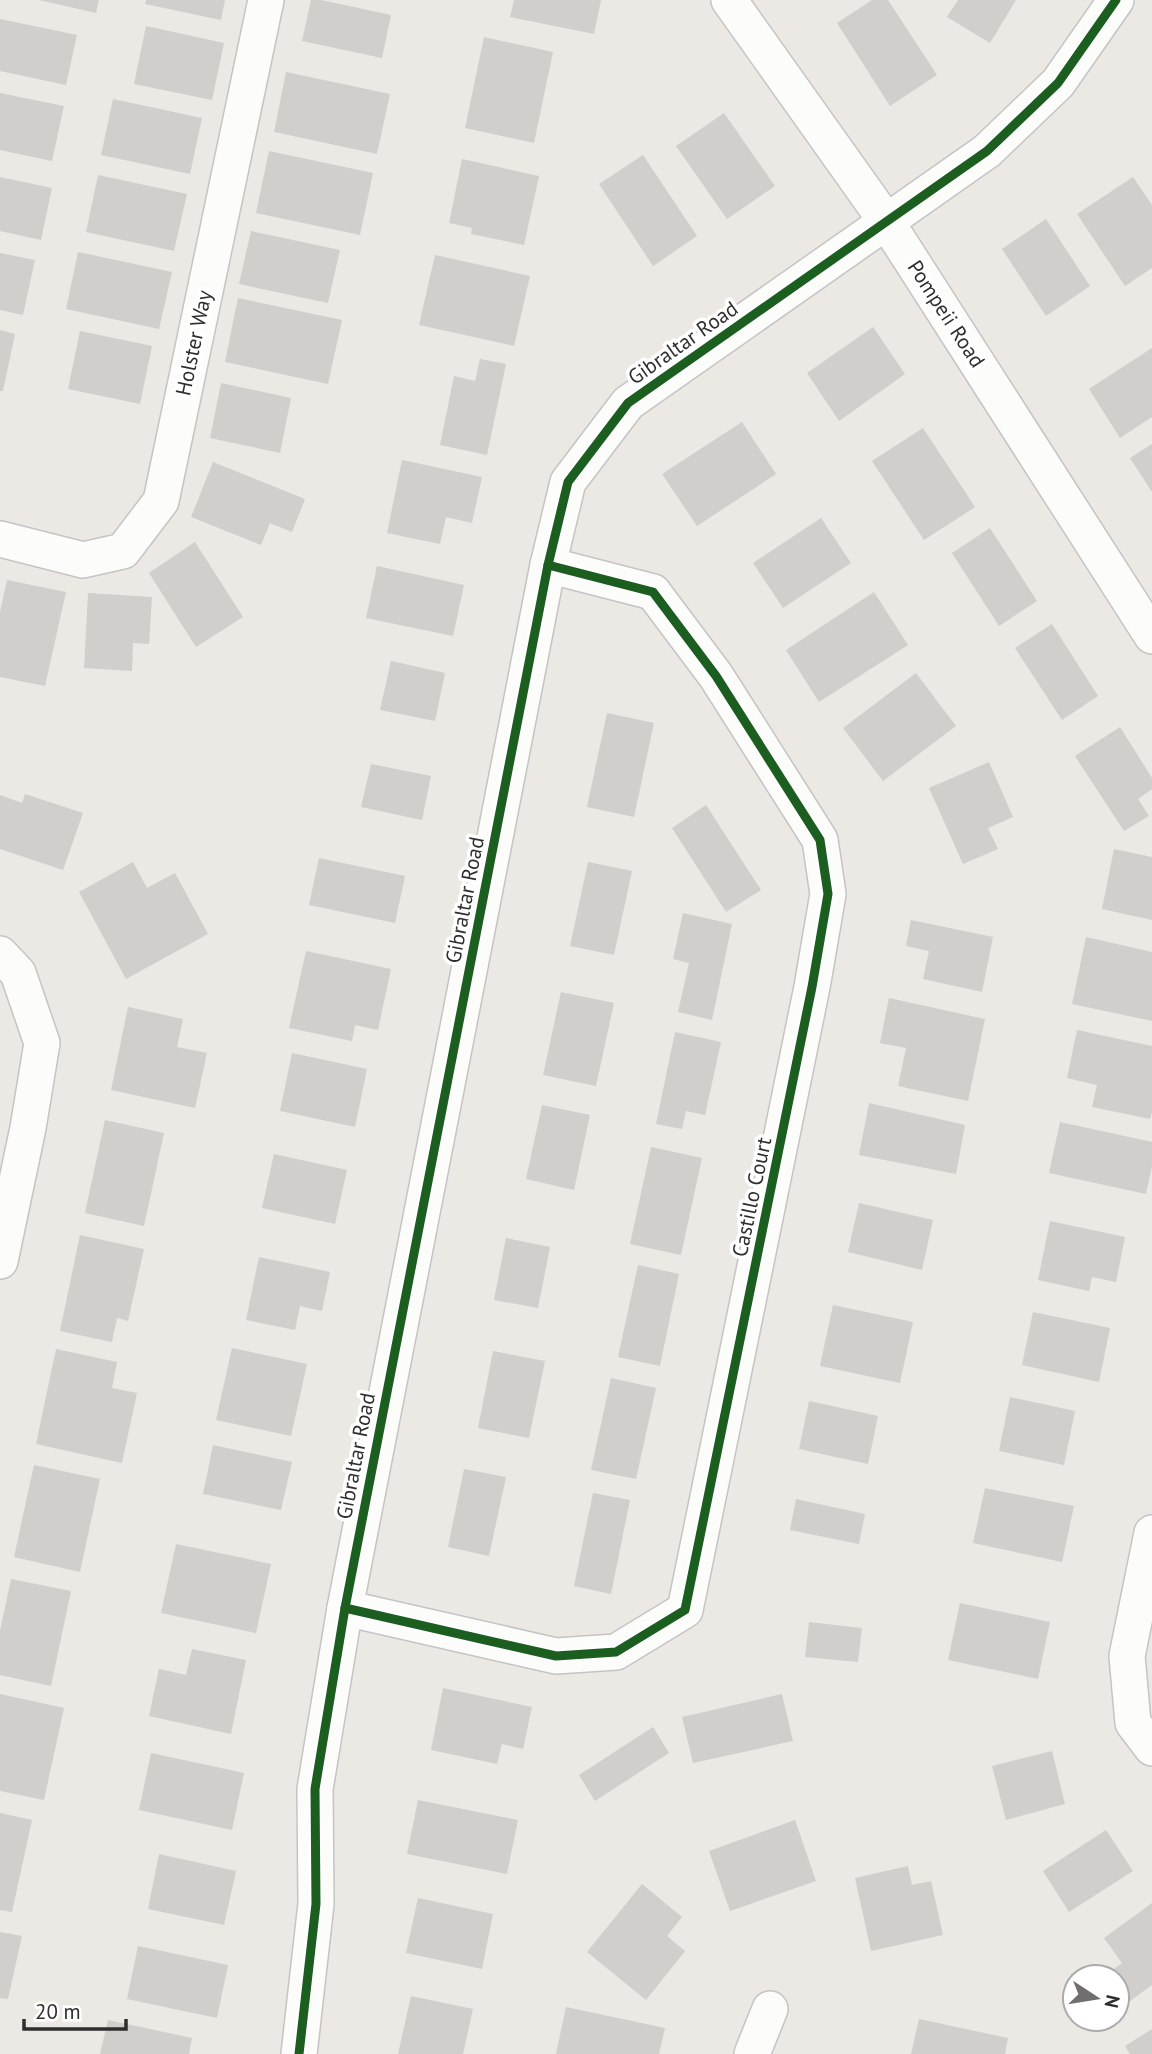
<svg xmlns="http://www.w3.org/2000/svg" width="1152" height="2054" font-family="'PT Sans',sans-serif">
  <rect width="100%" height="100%" fill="#ece8e4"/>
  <!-- building -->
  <g fill="#d1cecb">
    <polygon points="39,0 99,0 96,13"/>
    <polygon points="146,0 225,0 221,20 145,4"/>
    <polygon points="311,0 321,0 391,15 382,58 302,41"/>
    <polygon points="514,0 601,0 594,34 510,17"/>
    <polygon points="872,0 888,0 937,75 890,106 837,23"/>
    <polygon points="958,0 1016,0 990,43 947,17"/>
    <polygon points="0,19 77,35 66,85 0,71"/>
    <polygon points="146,26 224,43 212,100 134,84"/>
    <polygon points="484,37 553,52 534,143 465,128"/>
    <polygon points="286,72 390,94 377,154 274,132"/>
    <polygon points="0,93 64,106 52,161 0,150"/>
    <polygon points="113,99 202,118 190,174 101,155"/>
    <polygon points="724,113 775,186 727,219 676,146"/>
    <polygon points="269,151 373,173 360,235 256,213"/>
    <polygon points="643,155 697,236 653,266 599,184"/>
    <polygon points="462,159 539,176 524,245 471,234 472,228 449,223"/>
    <polygon points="98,175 187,194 174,251 86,232"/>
    <polygon points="0,177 52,188 41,240 0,231"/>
    <polygon points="1133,177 1152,205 1152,268 1125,286 1077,214"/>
    <polygon points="1046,219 1090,286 1046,316 1002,249"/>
    <polygon points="251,231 340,250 328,303 239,284"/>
    <polygon points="78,252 172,272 159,329 66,309"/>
    <polygon points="0,253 35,260 23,315 0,310"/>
    <polygon points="435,255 530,276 514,346 419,325"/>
    <polygon points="238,298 342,320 328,384 225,362"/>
    <polygon points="873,327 905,374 839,421 807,373"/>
    <polygon points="0,330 15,334 3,391 0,391"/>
    <polygon points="80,331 152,346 140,404 68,389"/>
    <polygon points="1152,348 1152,417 1120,438 1089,389"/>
    <polygon points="480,359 506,364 487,455 440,445 454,376 475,381"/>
    <polygon points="221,383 291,398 280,453 210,438"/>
    <polygon points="742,422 776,474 697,526 662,474"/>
    <polygon points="923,428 975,507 924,540 872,461"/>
    <polygon points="1152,444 1152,492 1130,458"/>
    <polygon points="402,460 482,477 472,523 446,517 440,544 387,533"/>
    <polygon points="213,462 305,499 292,532 270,523 261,545 191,517"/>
    <polygon points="821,518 851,563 783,608 753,563"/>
    <polygon points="990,528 1037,601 999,626 952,553"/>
    <polygon points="195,542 243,617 196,647 149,573"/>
    <polygon points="377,566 464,585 453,636 366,618"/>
    <polygon points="7,580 66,592 45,686 0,677 0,612"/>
    <polygon points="874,592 908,645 819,702 786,650"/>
    <polygon points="88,593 152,597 149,644 133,643 132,671 84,668"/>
    <polygon points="1052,624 1098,696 1062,720 1015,648"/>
    <polygon points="391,661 445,673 435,721 380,710"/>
    <polygon points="916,673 956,726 883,781 843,728"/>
    <polygon points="607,713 654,723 634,817 587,807"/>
    <polygon points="1120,727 1152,778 1152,789 1138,799 1149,816 1124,831 1075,756"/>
    <polygon points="989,762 1013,817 988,828 998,849 963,864 929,788"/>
    <polygon points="371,764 431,776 422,820 361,807"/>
    <polygon points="25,794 83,813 63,870 0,849 0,795 22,803"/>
    <polygon points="706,805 761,890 726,912 672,828"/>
    <polygon points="1114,849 1152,857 1152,920 1102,909"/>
    <polygon points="319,858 405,876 395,923 309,905"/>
    <polygon points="133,862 147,888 175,873 208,934 126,979 79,892"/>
    <polygon points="588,862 632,871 614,955 570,946"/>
    <polygon points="683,913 732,924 712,1020 678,1012 689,963 673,959"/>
    <polygon points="911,920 993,937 982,992 923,979 929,951 906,946"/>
    <polygon points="1086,937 1152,952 1152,1021 1072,1004"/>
    <polygon points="306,951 391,969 378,1030 355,1025 352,1041 289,1028"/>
    <polygon points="561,992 614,1003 596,1086 543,1075"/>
    <polygon points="889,998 985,1019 968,1101 898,1086 906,1048 880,1043"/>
    <polygon points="128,1007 183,1019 177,1047 207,1053 195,1108 111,1090"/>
    <polygon points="1077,1030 1152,1046 1152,1112 1150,1119 1092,1107 1097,1085 1067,1078"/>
    <polygon points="675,1032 721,1042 705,1115 686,1111 682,1129 656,1124"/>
    <polygon points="292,1053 367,1069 355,1127 280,1111"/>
    <polygon points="869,1103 965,1125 956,1174 859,1155"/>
    <polygon points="542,1105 590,1115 574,1190 526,1179"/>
    <polygon points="105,1120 164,1133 144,1226 85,1213"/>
    <polygon points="1060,1122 1152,1142 1152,1166 1146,1194 1049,1173"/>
    <polygon points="651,1147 702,1158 681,1255 630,1244"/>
    <polygon points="274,1154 347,1170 335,1224 262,1208"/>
    <polygon points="859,1203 933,1220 922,1270 848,1252"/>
    <polygon points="1050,1221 1125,1237 1116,1282 1092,1277 1089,1291 1038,1280"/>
    <polygon points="80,1235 144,1249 128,1321 117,1318 112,1342 60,1331"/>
    <polygon points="506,1238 550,1247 538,1308 494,1300"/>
    <polygon points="259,1257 330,1272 322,1311 300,1306 295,1330 246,1320"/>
    <polygon points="638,1265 679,1274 660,1366 618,1357"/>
    <polygon points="833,1305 913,1322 900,1383 820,1366"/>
    <polygon points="1033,1312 1110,1328 1099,1382 1022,1365"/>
    <polygon points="232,1348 307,1364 291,1436 216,1420"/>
    <polygon points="56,1349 117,1362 112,1388 137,1393 122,1463 36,1444"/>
    <polygon points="493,1351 545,1361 529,1438 478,1428"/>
    <polygon points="611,1378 656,1388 636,1479 591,1470"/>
    <polygon points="1010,1397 1075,1411 1064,1465 999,1451"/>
    <polygon points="809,1401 878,1416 868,1464 799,1449"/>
    <polygon points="213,1445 292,1462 281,1510 203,1494"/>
    <polygon points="34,1465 100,1479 80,1572 14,1557"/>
    <polygon points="464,1469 506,1477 489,1556 448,1547"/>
    <polygon points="985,1488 1074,1506 1062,1562 973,1543"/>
    <polygon points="593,1493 630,1500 611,1594 574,1586"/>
    <polygon points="796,1499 865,1514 859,1544 790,1530"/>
    <polygon points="176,1544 271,1564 256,1633 161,1613"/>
    <polygon points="11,1579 71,1591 51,1686 0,1675 0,1631"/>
    <polygon points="960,1603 1050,1622 1038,1679 948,1660"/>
    <polygon points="809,1622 862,1628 858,1662 805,1657"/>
    <polygon points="192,1649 246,1660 231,1734 149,1716 159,1669 186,1675"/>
    <polygon points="443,1688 532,1707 523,1749 502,1744 497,1764 431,1750"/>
    <polygon points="0,1694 64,1708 44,1800 0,1791"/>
    <polygon points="782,1694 793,1741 693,1763 682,1717"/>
    <polygon points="653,1727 669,1753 595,1801 579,1775"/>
    <polygon points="1052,1751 1065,1804 1006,1820 992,1766"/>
    <polygon points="151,1753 244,1773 232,1830 139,1810"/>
    <polygon points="418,1800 518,1820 507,1874 407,1854"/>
    <polygon points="0,1813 32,1820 12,1912 0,1910"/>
    <polygon points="795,1820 816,1881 730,1911 709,1851"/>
    <polygon points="1106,1830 1133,1871 1069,1912 1043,1871"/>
    <polygon points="159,1854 236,1871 224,1925 148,1909"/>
    <polygon points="908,1866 912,1885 931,1881 943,1935 871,1951 855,1878"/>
    <polygon points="642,1884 682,1917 667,1936 685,1951 646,2000 587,1952"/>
    <polygon points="418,1898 493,1914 482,1969 406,1953"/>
    <polygon points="1152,1903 1152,1985 1126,2004 1117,1991 1117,1977 1107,1977 1106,1975 1122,1963 1104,1938"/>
    <polygon points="0,1932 22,1936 8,1999 0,1998"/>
    <polygon points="138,1946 228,1965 217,2018 127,1999"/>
    <polygon points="411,1996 473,2009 463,2054 398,2054"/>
    <polygon points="566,2007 665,2028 659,2054 556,2054"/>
    <polygon points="919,2019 1008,2038 1005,2054 911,2054"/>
    <polygon points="108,2020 192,2038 189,2054 100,2054"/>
    <polygon points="1152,2029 1152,2054 1130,2054 1125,2046"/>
  </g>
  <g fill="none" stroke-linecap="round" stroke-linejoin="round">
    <defs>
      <g id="street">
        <polyline points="729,0 886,221 1152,636"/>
        <polyline points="0,539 83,560 123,551 161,501 266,0"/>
        <polyline points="0,954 18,973 42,1043 28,1128 0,1261"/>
        <polyline points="1152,1533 1127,1656 1133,1723 1152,1748"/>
        <polyline points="345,1608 556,1656 616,1652 685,1610 812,987 828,894 820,840 716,676 653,592 548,565"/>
        <polyline points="299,2054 316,1904 315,1789 345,1608 548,565 568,482 628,403 987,151 1058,83 1116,0"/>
        <polyline points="752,2054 770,2009"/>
      </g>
    </defs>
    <!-- street casing -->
    <use href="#street" stroke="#c5c4c5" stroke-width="38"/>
    <!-- street -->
    <use href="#street" stroke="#fcfcfb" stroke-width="35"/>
    <defs>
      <g id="cycleway">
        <polyline points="345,1608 556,1656 616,1652 685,1610 812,987 828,894 820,840 716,676 653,592 548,565"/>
        <polyline points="299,2054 316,1904 315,1789 345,1608 548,565 568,482 628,403 987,151 1058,83 1116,0"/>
      </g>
    </defs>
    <!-- cycleway casing -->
    <use href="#cycleway" stroke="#fff" stroke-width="13"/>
    <!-- cycleway -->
    <use href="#cycleway" stroke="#1b5e20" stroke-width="9"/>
  </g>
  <g text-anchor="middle" stroke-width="7" stroke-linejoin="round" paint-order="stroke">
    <!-- street labels -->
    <g font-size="21" fill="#2e2e2e" stroke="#fff">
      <text transform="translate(946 314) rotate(57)" y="7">Pompeii Road</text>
      <text transform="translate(194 343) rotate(-78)" y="7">Holster Way</text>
      <text transform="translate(683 343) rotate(-35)" y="7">Gibraltar Road</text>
      <text transform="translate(465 900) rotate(-79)" y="7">Gibraltar Road</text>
      <text transform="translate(752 1197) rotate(-78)" y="7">Castillo Court</text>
      <text transform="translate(356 1456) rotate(-79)" y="7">Gibraltar Road</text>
    </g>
  </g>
  <!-- north arrow -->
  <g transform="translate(1096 1998) rotate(102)"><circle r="33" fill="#ffffff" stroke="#ababab" stroke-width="2"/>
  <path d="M0-5L12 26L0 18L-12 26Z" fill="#706f6e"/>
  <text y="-10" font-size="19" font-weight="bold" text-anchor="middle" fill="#2e2e2e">N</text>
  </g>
  <!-- scale -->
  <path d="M24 2019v10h102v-10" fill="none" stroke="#2e2e2e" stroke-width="3.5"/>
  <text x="35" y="2019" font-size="21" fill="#2e2e2e" stroke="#ffffff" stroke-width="5" paint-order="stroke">20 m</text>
</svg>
